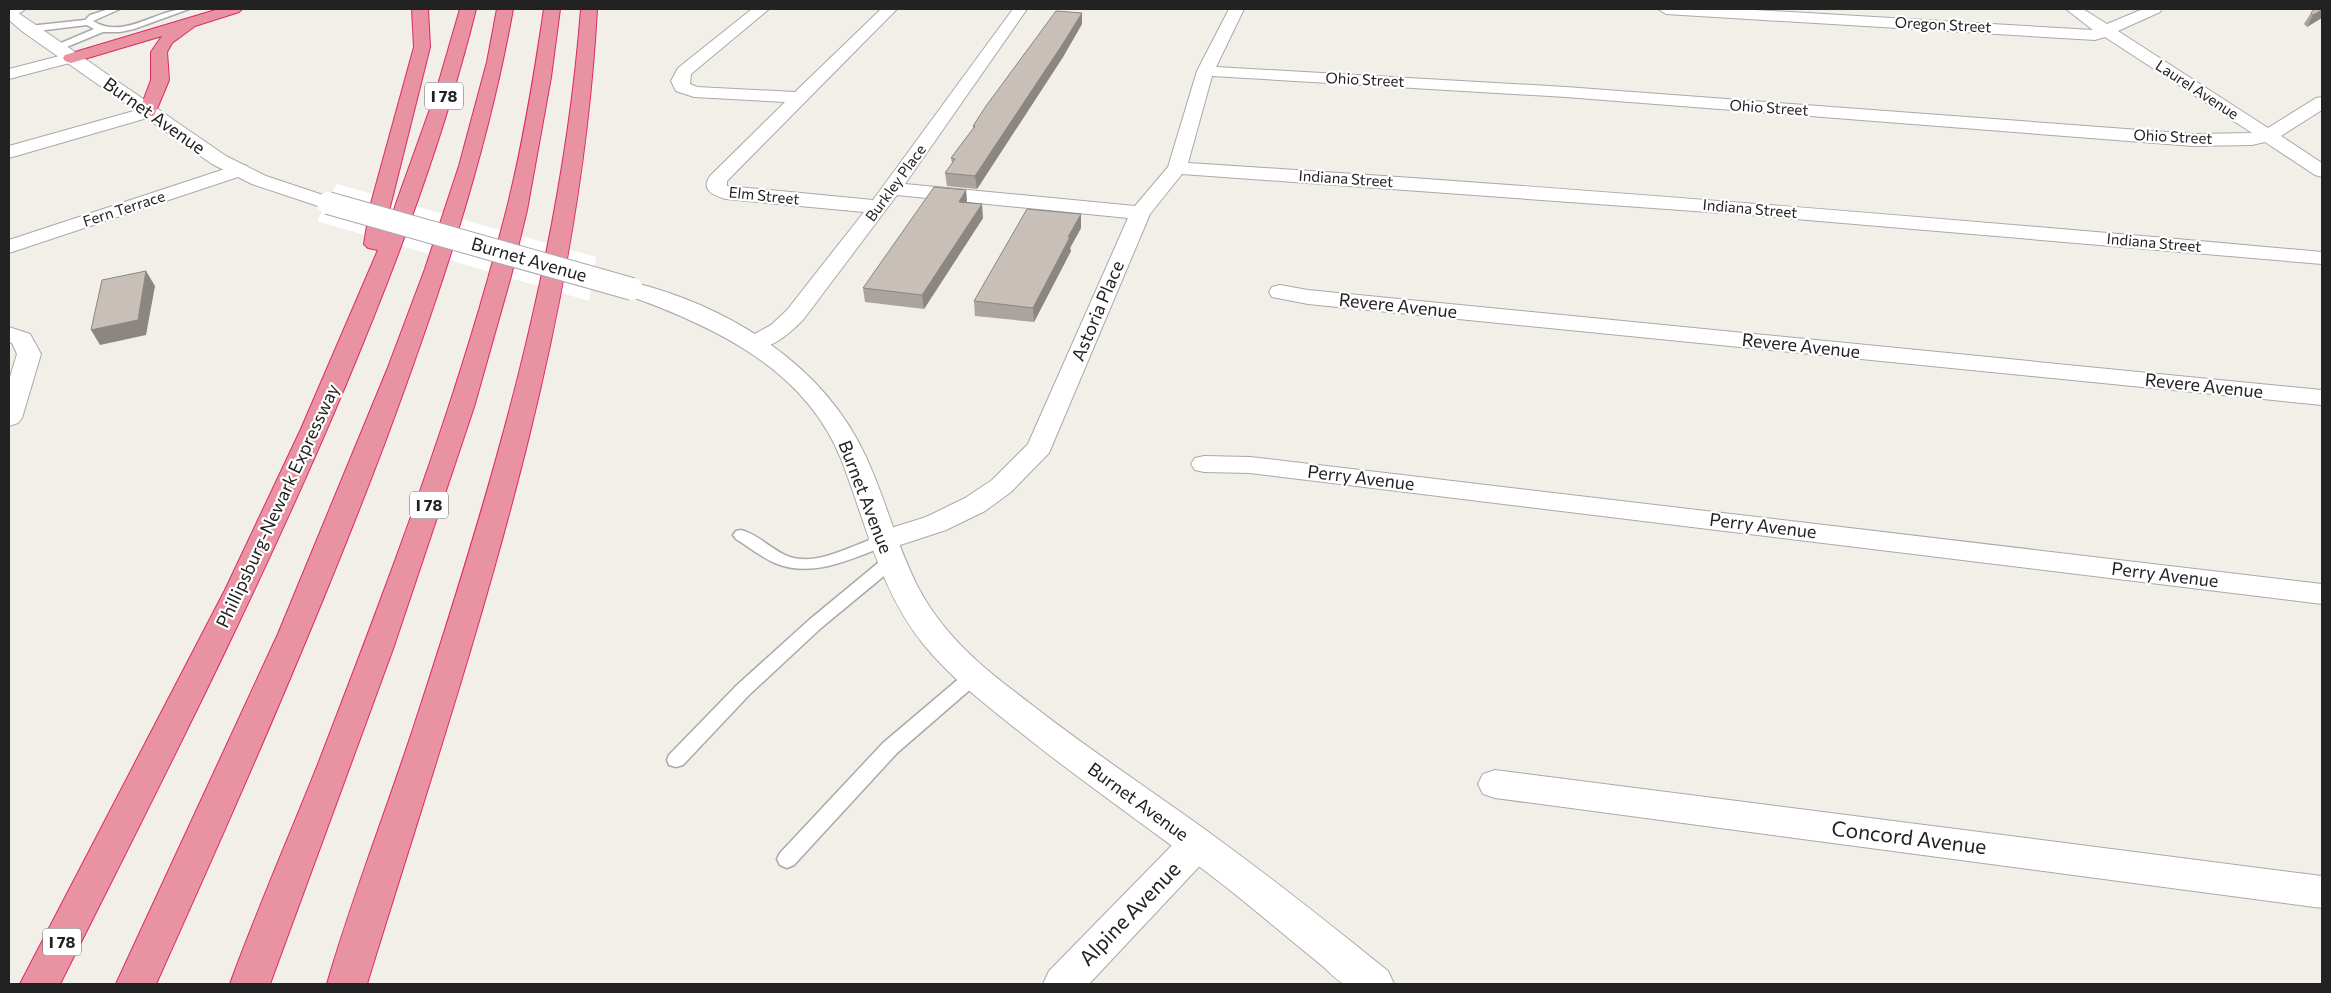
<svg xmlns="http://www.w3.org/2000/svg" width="2331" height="993" font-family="Commissioner,sans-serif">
  <rect width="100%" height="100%" fill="#f2efe9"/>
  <!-- pier -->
  <polygon fill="#fff" points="337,184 596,257 589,301 317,221"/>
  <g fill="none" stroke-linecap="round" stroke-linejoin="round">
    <defs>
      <g id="service">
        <path d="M109 9H120L93 21C125 41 158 7 189 9L134 29 120 32H103L57 51 54 50V46L94 29 87 25 29 32 25 29 29 26 85 20 90 15Z"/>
        <path d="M741 530C757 534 770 548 785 555 816 569 852 544 882 536L888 537 890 541 888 545C853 558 813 579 775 563 761 557 749 547 736 539L733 535 736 531Z"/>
        <polygon points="890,557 896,558 898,562 896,566 821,628 749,695 683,765 676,767 669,765 667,760 669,755 737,685 809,620 884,558"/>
        <polygon points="974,669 980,671 983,676 980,681 897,753 794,865 787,868 780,865 777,859 780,853 883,743 968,671"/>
      </g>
      <g id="minor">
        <polygon points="9,9 25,9 22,12 9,16"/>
        <path d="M752 9H769L691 74 690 84 697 87 795 92 881 9H897L727 181V186L873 200 1013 9H1027L905 184 1135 206 1168 167 1197 71 1229 9H1244L1216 67 1566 87 2193 134 2252 133 2105 37 2095 40 1666 14 1658 9H1738L2093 30 2066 9H2083L2107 24 2143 9H2162L2160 12 2118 31 2268 128 2316 98 2322 97V110L2281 136 2322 163V177L2315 175 2265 142 2252 145 2193 146 1566 97 1212 76 1188 163C1566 187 1944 218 2322 252V264L1750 215 1182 174 1150 214 1049 453 1011 492 985 511 946 530 882 551 872 548 868 541 872 534 926 517 965 498 992 480 1028 444 1128 218 897 195 803 320C789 334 768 353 747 348L743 343 747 338 771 325 787 310 864 212 726 199C714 196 700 190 710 176L785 102 694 97 676 91 671 81 678 68Z"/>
        <polygon points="71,53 77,55 79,58 77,61 9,79 9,69"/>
        <polygon points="148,107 154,108 157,112 154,116 9,158 9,146"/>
        <polygon points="240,164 247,166 250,170 247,174 9,253 9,240"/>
        <polygon points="1280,285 1308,290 2322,390 2322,405 1308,304 1272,297 1269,292 1272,287"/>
        <polygon points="9,327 30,334 41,354 22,418 18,423 9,426 9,380 17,354 12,343 9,342"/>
        <polygon points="1204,456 1250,457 2322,584 2322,604 1250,473 1204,472 1195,470 1191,464 1195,458"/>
        <polygon points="1495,770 2322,876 2322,908 1495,798 1483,794 1478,784 1483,774"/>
        <polygon points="1197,829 1210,833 1215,844 1210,855 1089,984 1043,984 1049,971 1184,833"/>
      </g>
      <g id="tertiary">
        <polygon points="9,9 14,10 226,156 266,176 335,199 338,203 335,207 328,209 321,207 252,184 212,164 23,32 9,20"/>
        <path d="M632 282C728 306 824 364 866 457 886 500 897 547 919 589 933 615 953 639 975 659 993 676 1013 690 1032 705 1081 743 1132 778 1182 813 1253 863 1321 917 1388 971L1394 984C1383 984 1354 987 1345 984 1337 982 1327 969 1320 964 1292 941 1264 918 1236 895 1166 839 1091 789 1020 732 986 705 952 679 924 645 880 591 866 523 841 459 804 367 711 325 624 294L621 289 624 284Z"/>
      </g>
      <g id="motorway">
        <polygon points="219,9 242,9 239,12 195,26 172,43 167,52 169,80 154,116 142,116 139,112 151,80 151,52 162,36 71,63 65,61 63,58 65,55"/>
        <path d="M412 9H428L430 47 390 207 388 226 435 95 460 9H476C444 137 398 260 347 382 261 587 160 785 60 984H20L225 590 301 429 378 250 368 248 364 244 370 207 414 47Z"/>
        <path d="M497 9H513C486 159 437 302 384 445 315 627 236 806 156 984H116L278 634 387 370 425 269 459 166 487 62Z"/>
        <path d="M544 9H560L551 77 527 210 511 276 474 407 393 649 270 984H230C257 910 289 837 318 764 388 583 458 400 506 212 523 145 534 77 544 9Z"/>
        <path d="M581 9H597C579 345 465 665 367 984H327C352 898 385 814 413 729 490 494 562 257 581 9Z"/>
      </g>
    </defs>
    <!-- service casing -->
    <use href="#service" stroke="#a9a9a9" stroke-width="3"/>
    <!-- minor casing -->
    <use href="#minor" stroke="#a9a9a9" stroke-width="2"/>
    <!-- tertiary casing -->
    <use href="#tertiary" stroke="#a9a9a9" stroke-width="2"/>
    <!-- motorway casing -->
    <use href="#motorway" stroke="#dc2a67" stroke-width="2"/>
    <!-- service -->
    <use href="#service" fill="#fff" fill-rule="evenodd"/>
    <!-- minor -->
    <use href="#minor" fill="#fff" fill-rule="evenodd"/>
    <!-- tertiary -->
    <use href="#tertiary" fill="#fff" fill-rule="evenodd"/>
    <!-- motorway -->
    <use href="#motorway" fill="#e892a2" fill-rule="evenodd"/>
    <defs>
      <polyline id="tertiary-bridge" points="328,203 632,289"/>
    </defs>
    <!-- tertiary-bridge casing -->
    <use href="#tertiary-bridge" stroke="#a9a9a9" stroke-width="24" stroke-linecap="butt"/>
    <!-- tertiary-bridge -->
    <use href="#tertiary-bridge" stroke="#fff" stroke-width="22"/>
  </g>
  <!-- wall -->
  <g fill="#aba49e">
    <polygon points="2322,9 2307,27 2304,24 2311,13"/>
    <polygon points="1082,24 1063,57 977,189 947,186 945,173 952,163 951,158 973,129 973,126"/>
    <polygon points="966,190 967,203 983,218 924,309 865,302 863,288"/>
    <polygon points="1081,228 1070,248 1071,251 1034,322 975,316 974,301"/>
  </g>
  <!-- shaded-wall -->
  <g fill="#8b8681">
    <polygon points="2322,10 2322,18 2307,27 2313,15"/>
    <polygon points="1082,13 1082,24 1063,57 977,189 975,176"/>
    <polygon points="966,190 967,204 959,202"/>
    <polygon points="982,204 983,218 924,309 922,295"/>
    <polygon points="1081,214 1081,228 1070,248 1071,251 1034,322 1033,308 1068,237"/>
    <polygon points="146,271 155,286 146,335 100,345 91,330"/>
  </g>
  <!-- building -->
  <g fill="#c7bfb8" stroke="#8b8681">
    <polygon points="2314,9 2322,9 2322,10 2313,15 2311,13"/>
    <polygon points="1056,11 1082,13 1062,45 975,176 945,173 955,159 951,158 975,126 973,126 986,106"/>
    <polygon points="934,187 966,190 959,202 982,204 922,295 863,288"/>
    <polygon points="1027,209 1081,214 1068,237 1070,237 1033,308 974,301"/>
    <polygon points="146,271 138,320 91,330 102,280"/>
  </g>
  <g text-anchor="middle" stroke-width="4.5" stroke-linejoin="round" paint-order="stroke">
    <!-- far-street labels -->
    <g font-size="15" fill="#222" stroke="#fff">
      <text transform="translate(1943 25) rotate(3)" y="5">Oregon Street</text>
      <text transform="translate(1365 80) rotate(3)" y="5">Ohio Street</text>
      <text transform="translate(2197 90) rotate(33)" y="5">Laurel Avenue</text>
      <text transform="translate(1769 108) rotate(4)" y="5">Ohio Street</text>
      <text transform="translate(2173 137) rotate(3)" y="5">Ohio Street</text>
      <text transform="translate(1346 179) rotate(4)" y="5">Indiana Street</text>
      <text transform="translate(896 183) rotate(-54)" y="5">Burkley Place</text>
      <text transform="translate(764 196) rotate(6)" y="5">Elm Street</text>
      <text transform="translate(124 209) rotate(-18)" y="5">Fern Terrace</text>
      <text transform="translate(1750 209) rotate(5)" y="5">Indiana Street</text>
      <text transform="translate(2154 243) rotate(5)" y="5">Indiana Street</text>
    </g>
    <!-- shield labels -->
    <g fill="#fff" stroke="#646464" stroke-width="1">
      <rect x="425" y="82.5" width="38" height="27" rx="4"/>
      <rect x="410" y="491.5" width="38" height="27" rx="4"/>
      <rect x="43" y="928.5" width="38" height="27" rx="4"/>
    </g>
    <g font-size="16" font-weight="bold" fill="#222">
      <text x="444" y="102">I 78</text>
      <text x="429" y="511">I 78</text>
      <text x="62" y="948">I 78</text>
    </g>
    <!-- street labels -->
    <g font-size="18" fill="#222" stroke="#fff">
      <text transform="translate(154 116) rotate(35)" y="6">Burnet Avenue</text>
      <text transform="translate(529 260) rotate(16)" y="6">Burnet Avenue</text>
      <text transform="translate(1398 306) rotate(6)" y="6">Revere Avenue</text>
      <text transform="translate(1098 311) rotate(-67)" y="6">Astoria Place</text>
      <text transform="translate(1801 346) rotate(6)" y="6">Revere Avenue</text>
      <text transform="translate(2204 386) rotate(6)" y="6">Revere Avenue</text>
      <text transform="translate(1361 478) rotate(7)" y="6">Perry Avenue</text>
      <text transform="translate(865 497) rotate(69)" y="6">Burnet Avenue</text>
      <text transform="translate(278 506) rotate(-65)" y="6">Phillipsburg-Newark Expressway</text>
      <text transform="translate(1763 526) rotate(7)" y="6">Perry Avenue</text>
      <text transform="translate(2165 575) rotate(7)" y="6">Perry Avenue</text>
      <text transform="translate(1138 802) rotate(36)" y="6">Burnet Avenue</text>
    </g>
    <!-- near-street labels -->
    <g font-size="21" fill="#222" stroke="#fff">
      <text transform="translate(1909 838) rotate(7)" y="7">Concord Avenue</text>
      <text transform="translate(1130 914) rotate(-46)" y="7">Alpine Avenue</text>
    </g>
  </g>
  <!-- border -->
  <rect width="2331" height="993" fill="none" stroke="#222222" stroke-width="20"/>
</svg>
